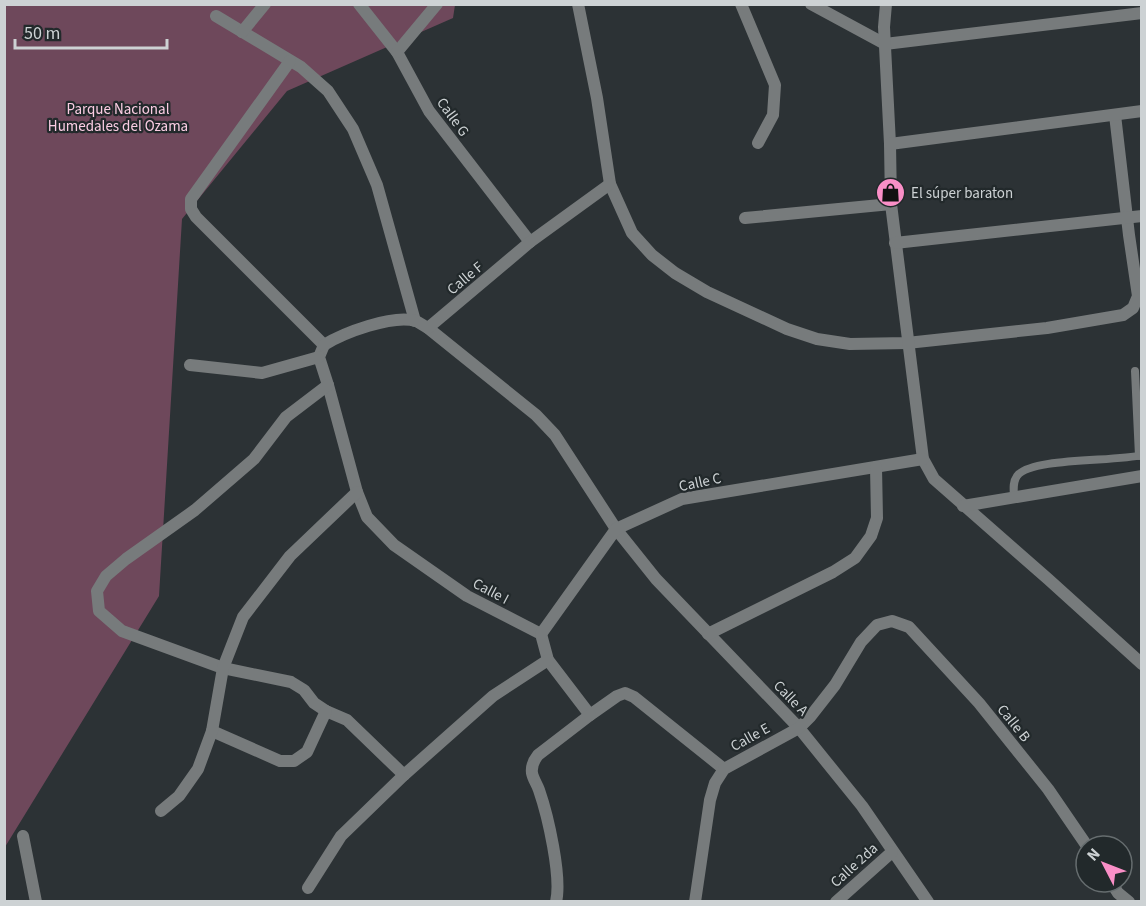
<svg xmlns="http://www.w3.org/2000/svg" width="1146" height="906" font-family="'Source Sans 3',sans-serif">
  <rect width="100%" height="100%" fill="#2c3235"/>
  <!-- green -->
  <polygon fill="#6e485b" points="5,5 455,5 453,18 287,91 182,219 159,596 5,847"/>
  <g fill="none" stroke-linecap="round" stroke-linejoin="round">
    <!-- service -->
    <g stroke="#777b7c" stroke-width="8">
      <polyline points="1135,371 1139,456"/>
      <path d="M1014 499C1014 491 1012 483 1017 476 1031 457 1116 462 1142 455"/>
    </g>
    <!-- minor -->
    <g stroke="#777b7c" stroke-width="12">
      <polyline points="359,4 397,52 429,111 530,242"/>
      <polyline points="578,4 597,98 610,184 632,233 652,255 675,273 707,292 787,329 817,339 850,344 907,343 1047,328 1123,315 1133,308 1138,296 1129,235 1115,115"/>
      <polyline points="741,4 775,85 773,115 758,143"/>
      <polyline points="811,4 885,44 1142,13"/>
      <polyline points="886,4 884,27 890,144 891,204 923,459 934,479 1048,579 1142,664"/>
      <polyline points="216,16 301,67 328,91 353,129 377,185 415,321"/>
      <polyline points="242,32 265,4"/>
      <polyline points="397,52 437,4"/>
      <polyline points="290,61 191,199 191,209 196,217 324,345"/>
      <polyline points="890,144 1142,111"/>
      <polyline points="745,218 891,204"/>
      <polyline points="895,243 1142,216"/>
      <polyline points="428,328 536,415 555,435 616,529 656,579 799,728 824,759 862,806 928,902"/>
      <polyline points="324,345 319,357 328,385 357,492 367,517 394,545 467,596 541,634 548,660 590,715 617,696 625,693 634,697 724,769"/>
      <path d="M324 345C343 333 393 314 416 321 420 323 424 326 428 328L530 242 610 184"/>
      <polyline points="190,365 262,373 319,357"/>
      <polyline points="328,385 286,417 254,459 195,510 126,559 106,576 97,591 99,611 122,631 223,668 291,682 304,690 314,703 326,711 347,720 404,775"/>
      <polyline points="963,506 1142,476"/>
      <polyline points="541,634 616,529 682,499 923,459"/>
      <polyline points="708,634 833,572 855,558 871,536 877,518 876,467"/>
      <polyline points="212,731 280,761 294,761 307,752 326,711"/>
      <polyline points="161,811 179,796 198,769 212,731 223,668 243,617 290,556 357,492"/>
      <polyline points="23,836 36,902"/>
      <polyline points="1111,882 1118,893 1129,902"/>
      <polyline points="308,888 341,836 404,775 493,696 548,660"/>
      <path d="M556 902C562 877 548 816 539 790 537 784 533 779 532 773 531 766 534 760 538 755L590 715"/>
      <polyline points="695,902 710,800 715,783 724,769 799,728 810,717 835,685 861,642 877,625 892,621 909,627 979,703 1048,789 1087,846"/>
      <polyline points="836,902 892,852"/>
    </g>
  </g>
  <!-- icons -->
  <defs>
    <symbol id="shop-disc" viewBox="-11 -11 22 22"><circle r="9.5" fill="#fa8fc7" stroke="#22292b"/><path d="M-5-2.5h2.3a2.7 3.5 0 0 1 5.4 0H5L5.5 6h-11ZM-1.5-2.5h3a1.5 2.3 0 0 0-3 0Z" fill="#111"/></symbol>
  </defs>
  <g fill-rule="evenodd">
    <use href="#shop-disc" x="874" y="176" width="33" height="33"/>
  </g>
  <g text-anchor="middle" stroke-width="4.5" stroke-linejoin="round" paint-order="stroke">
    <!-- park labels -->
    <g font-size="15" fill="#fbcde3" stroke="#22292b">
      <text x="118" y="114">Parque Nacional<tspan x="118" dy="17">Humedales del Ozama</tspan></text>
    </g>
    <!-- street labels -->
    <g font-size="15" fill="#cdd2d4" stroke="#22292b">
      <text transform="translate(453 117) rotate(54)" y="5">Calle G</text>
      <text transform="translate(465 278) rotate(-40)" y="5">Calle F</text>
      <text transform="translate(700 482) rotate(-12)" y="5">Calle C</text>
      <text transform="translate(491 591) rotate(28)" y="5">Calle I</text>
      <text transform="translate(791 698) rotate(46)" y="5">Calle A</text>
      <text transform="translate(1014 723) rotate(51)" y="5">Calle B</text>
      <text transform="translate(750 737) rotate(-29)" y="5">Calle E</text>
      <text transform="translate(854 865) rotate(-42)" y="5">Calle 2da</text>
    </g>
    <!-- poi labels -->
    <g font-size="15" fill="#cdd2d4" stroke="#22292b" text-anchor="start">
      <text x="911" y="198">El súper baraton</text>
    </g>
  </g>
  <!-- border -->
  <rect width="1146" height="906" fill="none" stroke="#cdd2d4" stroke-width="12"/>
  <!-- north arrow -->
  <g transform="translate(1104 864) rotate(312)"><circle r="28" fill="#22292b" stroke="#666d6f" stroke-width="1.5"/>
  <path d="M0-4.5L10 22L0 15L-10 22Z" fill="#fa8fc7"/>
  <text y="-9" font-size="16" font-weight="bold" text-anchor="middle" fill="#cdd2d4">N</text>
  </g>
  <!-- scale -->
  <path d="M15 39v9h152v-9" fill="none" stroke="#cdd2d4" stroke-width="3"/>
  <text x="24" y="39" font-size="18" fill="#cdd2d4" stroke="#22292b" stroke-width="4.5" paint-order="stroke">50 m</text>
</svg>
